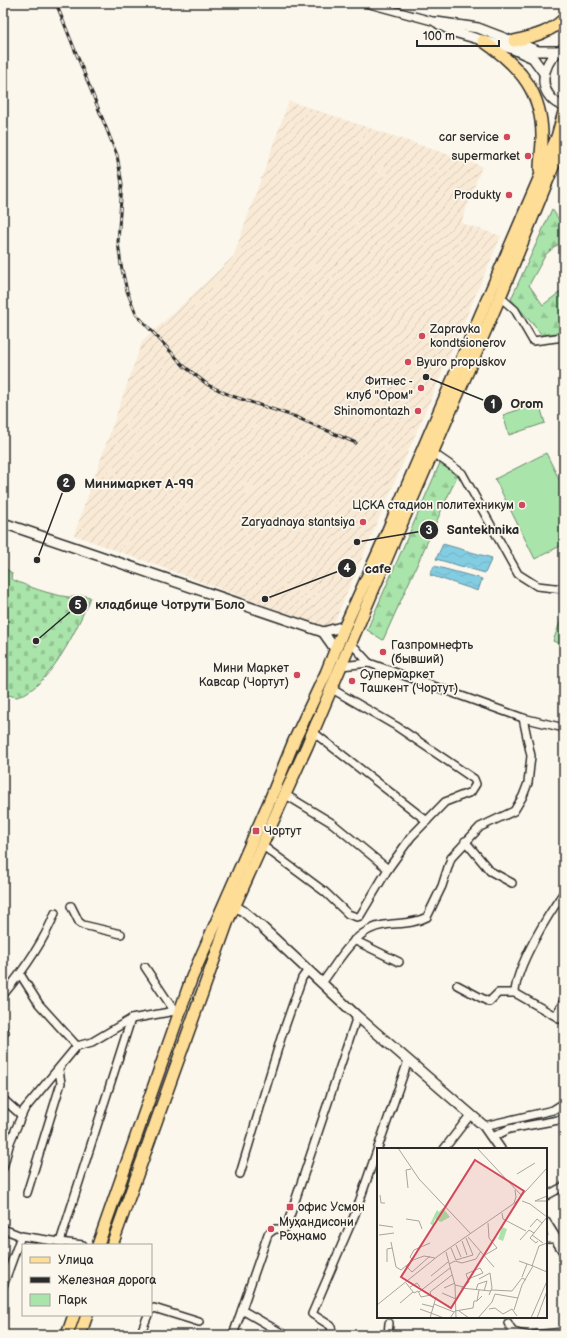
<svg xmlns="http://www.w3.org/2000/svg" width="567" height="1338" font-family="'Balsamiq Sans',sans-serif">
  <defs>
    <pattern id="industrial-furrows" width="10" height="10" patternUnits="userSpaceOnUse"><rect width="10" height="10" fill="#f9ead6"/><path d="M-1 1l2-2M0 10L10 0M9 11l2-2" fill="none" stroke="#d6c9b8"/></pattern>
    <pattern id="forest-firs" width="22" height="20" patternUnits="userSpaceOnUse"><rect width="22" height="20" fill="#a9e4aa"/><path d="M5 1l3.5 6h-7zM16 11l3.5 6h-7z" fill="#92c492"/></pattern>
    <pattern id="cemetery-stones" width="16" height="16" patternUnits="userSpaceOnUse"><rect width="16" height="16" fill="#a9e4aa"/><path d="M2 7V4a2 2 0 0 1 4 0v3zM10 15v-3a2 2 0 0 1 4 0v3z" fill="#92c492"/></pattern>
    <pattern id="water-waves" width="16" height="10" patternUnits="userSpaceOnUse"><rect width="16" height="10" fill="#83cde3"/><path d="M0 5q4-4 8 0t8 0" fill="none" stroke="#71b0c3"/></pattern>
  </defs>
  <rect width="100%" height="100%" fill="#fbf7ec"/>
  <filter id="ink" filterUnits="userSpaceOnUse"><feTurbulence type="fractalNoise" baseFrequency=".025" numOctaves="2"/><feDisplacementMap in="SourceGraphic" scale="8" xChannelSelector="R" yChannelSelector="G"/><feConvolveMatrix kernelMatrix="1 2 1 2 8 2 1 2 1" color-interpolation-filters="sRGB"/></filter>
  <g filter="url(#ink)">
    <!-- industrial -->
    <polygon fill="url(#industrial-furrows)" points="289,101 482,166 461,223 501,236 331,630 74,535 142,342 233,257"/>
    <!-- forest -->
    <g fill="url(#forest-firs)" stroke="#6a886a">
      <polygon points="552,209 564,227 564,240 546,254 529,285 543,305 564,289 564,332 542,335 511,299"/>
      <polygon points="440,463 457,476 383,640 367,630"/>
      <polygon points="563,615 564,616 564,646 553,641"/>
    </g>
    <!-- cemetery -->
    <path fill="url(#cemetery-stones)" stroke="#6a886a" d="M3 567 12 573 11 579C29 587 48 594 68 597 77 598 79 594 90 597 78 628 50 687 17 697L3 694Z"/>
    <!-- green -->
    <g fill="#a9e4aa" stroke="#6a886a">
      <polygon points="539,403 545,423 509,435 503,415"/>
      <polygon points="546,453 564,489 564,544 535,559 495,479"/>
    </g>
    <!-- water -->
    <g fill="url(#water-waves)" stroke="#608c99">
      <polygon points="443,544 492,558 485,573 436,559"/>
      <polygon points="434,566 482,579 478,591 430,575"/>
    </g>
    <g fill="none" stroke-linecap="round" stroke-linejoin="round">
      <defs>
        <g id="street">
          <polyline points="366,3 436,22"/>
          <polyline points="500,297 515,310 533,341 564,337"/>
          <polyline points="433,453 462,473 518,574 537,586 564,589"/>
          <polyline points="351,643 369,663"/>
          <polyline points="341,666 369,663 523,718 564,728"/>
          <polyline points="313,732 427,821"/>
          <polyline points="286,795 332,823 388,869"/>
          <polyline points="465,841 490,871 512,883"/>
          <polyline points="263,846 325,892 348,914 357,917 360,916 388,869 411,837 445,802 471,792 476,784 474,779 396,726 332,689"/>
          <path d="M564 892C548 915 516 966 515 993L564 1021"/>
          <polyline points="71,906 79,922 83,925 121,934"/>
          <polyline points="354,940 399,962"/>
          <polyline points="145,967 177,1015"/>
          <polyline points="20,974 39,1004 77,1046"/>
          <path d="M322 983C339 961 354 929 384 925 398 923 414 924 427 917L442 886 451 858 480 827 514 811 523 796 528 783 531 756 523 718"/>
          <polyline points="457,985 489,1002 498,993 515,993"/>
          <path d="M3 995C24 970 43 943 55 913"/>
          <polyline points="556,1015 564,1001"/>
          <polyline points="3,1031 5,1032"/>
          <polyline points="3,1099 21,1115"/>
          <polyline points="484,1126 553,1110 564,1103"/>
          <polyline points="493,1137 509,1129 564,1119"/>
          <polyline points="3,1140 10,1142 24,1110 77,1046 92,1042 131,1019 175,1011"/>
          <polyline points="444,1149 471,1114"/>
          <polyline points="3,1168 10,1142"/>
          <polyline points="240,1174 281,1038 302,978 308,970"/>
          <polyline points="27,1193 61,1083 59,1070"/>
          <polyline points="546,1196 564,1186"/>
          <polyline points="3,1229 21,1236 60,1242 131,1019"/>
          <polyline points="546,1239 556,1239"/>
          <polyline points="60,1242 83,1245"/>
          <polyline points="3,1286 21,1236"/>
          <polyline points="151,1310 154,1308 199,1322"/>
          <polyline points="242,1310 285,1335"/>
          <path d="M508 1323C512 1332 516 1334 526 1335"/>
          <polyline points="140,1335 148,1315"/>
          <polyline points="233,1335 268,1234 275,1229 284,1229 287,1225 357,1016"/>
          <polyline points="329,1335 332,1332 331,1326 312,1314 355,1214 408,1061"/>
          <polyline points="388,1335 389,1323"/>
          <polyline points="533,1335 564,1332"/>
        </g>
        <g id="secondary">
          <polyline points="436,22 478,28 538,51 557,51"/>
          <polyline points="439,24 454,32 513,49 533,58 544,73"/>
          <path d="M564 48C545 58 536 84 553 100 556 103 561 105 564 107"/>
          <polyline points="3,523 323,632 345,626"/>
          <polyline points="323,632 335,649"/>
          <polyline points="235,906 243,911 263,928 357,1016 484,1126 500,1149"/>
          <polyline points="546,1223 564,1252"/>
        </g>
        <g id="primary">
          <path d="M483 41C520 66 543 93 542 139 542 149 540 159 540 170"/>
          <path d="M514 41C534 36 549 33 564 19"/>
          <polyline points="98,1245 192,977 270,800 294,741 326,673 345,626 382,544 557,137 564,112"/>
          <polyline points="112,1245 229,918 307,746 391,548 500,297 564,140"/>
          <polyline points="67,1335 74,1315"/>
          <polyline points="80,1335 87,1315"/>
        </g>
      </defs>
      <!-- street casing -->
      <use href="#street" stroke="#2b2b2b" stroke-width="10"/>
      <!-- secondary casing -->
      <use href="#secondary" stroke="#2b2b2b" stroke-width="12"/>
      <!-- primary casing -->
      <use href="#primary" stroke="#2b2b2b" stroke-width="14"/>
      <!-- street -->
      <use href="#street" stroke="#fbf7ec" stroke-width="7"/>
      <!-- secondary -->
      <use href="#secondary" stroke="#fbf7ec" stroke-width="9"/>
      <!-- primary -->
      <use href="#primary" stroke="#fedd96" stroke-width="11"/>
      <defs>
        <polyline id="rail" points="56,3 117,155 122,184 118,242 121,265 127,291 136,314 184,366 208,385 232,396 296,417 356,443"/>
      </defs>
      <!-- rail casing -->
      <use href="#rail" stroke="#2b2b2b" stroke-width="3"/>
      <!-- rail -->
      <use href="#rail" stroke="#fbf7ec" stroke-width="1.5" stroke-dasharray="4.5" stroke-linecap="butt"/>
    </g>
  </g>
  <!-- markers -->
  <g fill="#d1495b" stroke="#fbf7ec" stroke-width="1.5">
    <circle cx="507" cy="137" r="4"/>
    <circle cx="528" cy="156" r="4"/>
    <circle cx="509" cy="195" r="4"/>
    <circle cx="422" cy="336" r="4"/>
    <circle cx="408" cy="362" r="4"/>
    <circle cx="421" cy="388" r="4"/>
    <circle cx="418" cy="411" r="4"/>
    <circle cx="522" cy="505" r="4"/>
    <circle cx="363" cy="522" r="4"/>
    <circle cx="383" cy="652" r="4"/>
    <circle cx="297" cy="675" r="4"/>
    <circle cx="352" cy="681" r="4"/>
    <rect x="252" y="827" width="8" height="8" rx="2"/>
    <rect x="286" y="1203" width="8" height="8" rx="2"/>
    <circle cx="271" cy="1229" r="4"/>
  </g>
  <g text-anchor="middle" stroke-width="3.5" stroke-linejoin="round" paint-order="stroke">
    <!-- poi labels -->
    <g font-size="12" fill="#2b2b2b" stroke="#fbf7ec" text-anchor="end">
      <text x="499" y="141">car service</text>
      <text x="520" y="160">supermarket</text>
      <text x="501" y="199">Produkty</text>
      <text x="430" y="333" text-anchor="start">Zapravka<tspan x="430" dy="14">kondtsionerov</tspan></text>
      <text x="416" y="366" text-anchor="start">Byuro propuskov</text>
      <text x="413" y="385">Фитнес -<tspan x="413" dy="14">клуб "Ором"</tspan></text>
      <text x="410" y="415">Shinomontazh</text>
      <text x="514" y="509">ЦСКА стадион политехникум</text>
      <text x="355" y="526">Zaryadnaya stantsiya</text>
      <text x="391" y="649" text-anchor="start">Газпромнефть<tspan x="391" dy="14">(бывший)</tspan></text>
      <text x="289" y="672">Мини Маркет<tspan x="289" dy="14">Кавсар (Чортут)</tspan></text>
      <text x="360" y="678" text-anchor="start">Супермаркет<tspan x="360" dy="14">Ташкент (Чортут)</tspan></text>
      <text x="264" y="835" text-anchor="start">Чортут</text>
      <text x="298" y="1211" text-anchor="start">офис Усмон</text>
      <text x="279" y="1226" text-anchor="start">Муҳандисони<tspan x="279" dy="14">Роҳнамо</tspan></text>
    </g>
  </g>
  <!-- overview -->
  <g transform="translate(377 1148)">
    <rect width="170" height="170" fill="#fbf7ec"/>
    <path d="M66 60 73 69 64 74 58 71 56 77 53 76 60 62 62 64Z" fill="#a9e4aa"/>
    <path d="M125 79 130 81 126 93 121 91Z" fill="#a9e4aa"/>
    <path fill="none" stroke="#a8a59f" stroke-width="1" d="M21 0 42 31 94 86M100 0 144 47M140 26 158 15M31 40 29 22 34 21M3 47 4 55H8M170 48 158 53H170M145 53 153 56 170 69M137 55 139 49 138 42M125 65 126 71 149 83M29 71 42 73 45 81M2 77 16 79M153 79 160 71 165 75M2 87 17 85M155 87 166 95M91 89 117 119M143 92 152 82 157 85M85 93 90 107M161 93 159 95 153 90 170 69M14 94 19 119 24 122 36 112M53 95 37 102 33 109 36 112 47 108 58 110M79 97 84 109M74 100 79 112 96 107 89 90M69 104 78 137 79 170M108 107 120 100 112 90 111 75M142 113 156 118M10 114V101L15 100M72 116 78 113 85 115 99 111 104 103M29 118 35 124 53 108M155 118 162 98 170 95M54 128 71 114M145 129 150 116M102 131 113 125 115 140 112 147M29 135 37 145 41 143 44 149 54 147 53 144 75 127M78 137 87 139 92 134 89 126 103 120 106 125 91 131M33 139 40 135 43 139M67 140 78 135M84 140 114 143M99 142 101 136 110 133 107 143M102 142 100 153 105 148M114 142 135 143 145 130 149 132M42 144 73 120M65 145 79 151M23 155 36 144M45 156 57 159M57 156 77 164M0 157 61 108 139 54 170 20M43 161 67 170M112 161 118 160 126 166 135 161 140 168M137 162 145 137 156 118 170 124M82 163 92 170M53 170 59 149M73 170 78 163 96 160 97 153H100M101 170 115 154 118 146 141 150M154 170 170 133M160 170 170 143"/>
    <path fill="#d1495b" fill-opacity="0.15" stroke="#d1495b" stroke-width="2" d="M98 12 147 43 74 160 24 129Z"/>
    <rect width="170" height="170" fill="none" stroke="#2b2b2b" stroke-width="2"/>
  </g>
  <!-- callouts -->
  <path fill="none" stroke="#2b2b2b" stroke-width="1.5" d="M426 377L493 404M37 560L66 483M357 542L429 530M265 599L347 568M36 641L78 605"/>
  <g fill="#2b2b2b" stroke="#fbf7ec" stroke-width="1.5">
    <circle cx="426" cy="377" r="4"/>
    <circle cx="37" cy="560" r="4"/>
    <circle cx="357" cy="542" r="4"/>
    <circle cx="265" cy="599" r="4"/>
    <circle cx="36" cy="641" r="4"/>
    <circle cx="493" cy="404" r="10"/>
    <circle cx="66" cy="483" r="10"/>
    <circle cx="429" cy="530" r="10"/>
    <circle cx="347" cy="568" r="10"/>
    <circle cx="78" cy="605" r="10"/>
  </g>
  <g font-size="12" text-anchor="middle" font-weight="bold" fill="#fff">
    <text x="493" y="408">1</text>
    <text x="66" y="487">2</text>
    <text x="429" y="534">3</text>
    <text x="347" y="572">4</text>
    <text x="78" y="609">5</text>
  </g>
  <g font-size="13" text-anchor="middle" font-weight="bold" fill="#2b2b2b" stroke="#fbf7ec" stroke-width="3.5" stroke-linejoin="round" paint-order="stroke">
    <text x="527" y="408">Orom</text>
    <text x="139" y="488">Минимаркет А-99</text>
    <text x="483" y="534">Santekhnika</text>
    <text x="378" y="573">cafe</text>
    <text x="170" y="609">кладбище Чотрути Боло</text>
  </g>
  <!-- margin -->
  <rect width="567" height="1338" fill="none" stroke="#fbf7ec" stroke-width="16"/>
  <rect x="8" y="8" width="551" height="1322" fill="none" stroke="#2b2b2b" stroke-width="1.5" filter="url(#ink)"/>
  <!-- legend -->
  <rect x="22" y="1244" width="130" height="72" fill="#fbf7ec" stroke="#a8a59f"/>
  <rect x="30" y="1257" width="20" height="6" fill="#fedd96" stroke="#a8a59f"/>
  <text x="58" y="1264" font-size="12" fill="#2b2b2b">Улица</text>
  <rect x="30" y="1277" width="20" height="6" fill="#2b2b2b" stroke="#a8a59f"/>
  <text x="58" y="1284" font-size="12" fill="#2b2b2b">Железная дорога</text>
  <rect x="30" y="1294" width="20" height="12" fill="#a9e4aa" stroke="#a8a59f"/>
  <text x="58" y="1304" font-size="12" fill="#2b2b2b">Парк</text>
  <!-- scale -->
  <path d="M417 40v6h82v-6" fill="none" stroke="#2b2b2b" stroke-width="2"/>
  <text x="423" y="40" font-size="12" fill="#2b2b2b" stroke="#fbf7ec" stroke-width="3" paint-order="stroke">100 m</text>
</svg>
